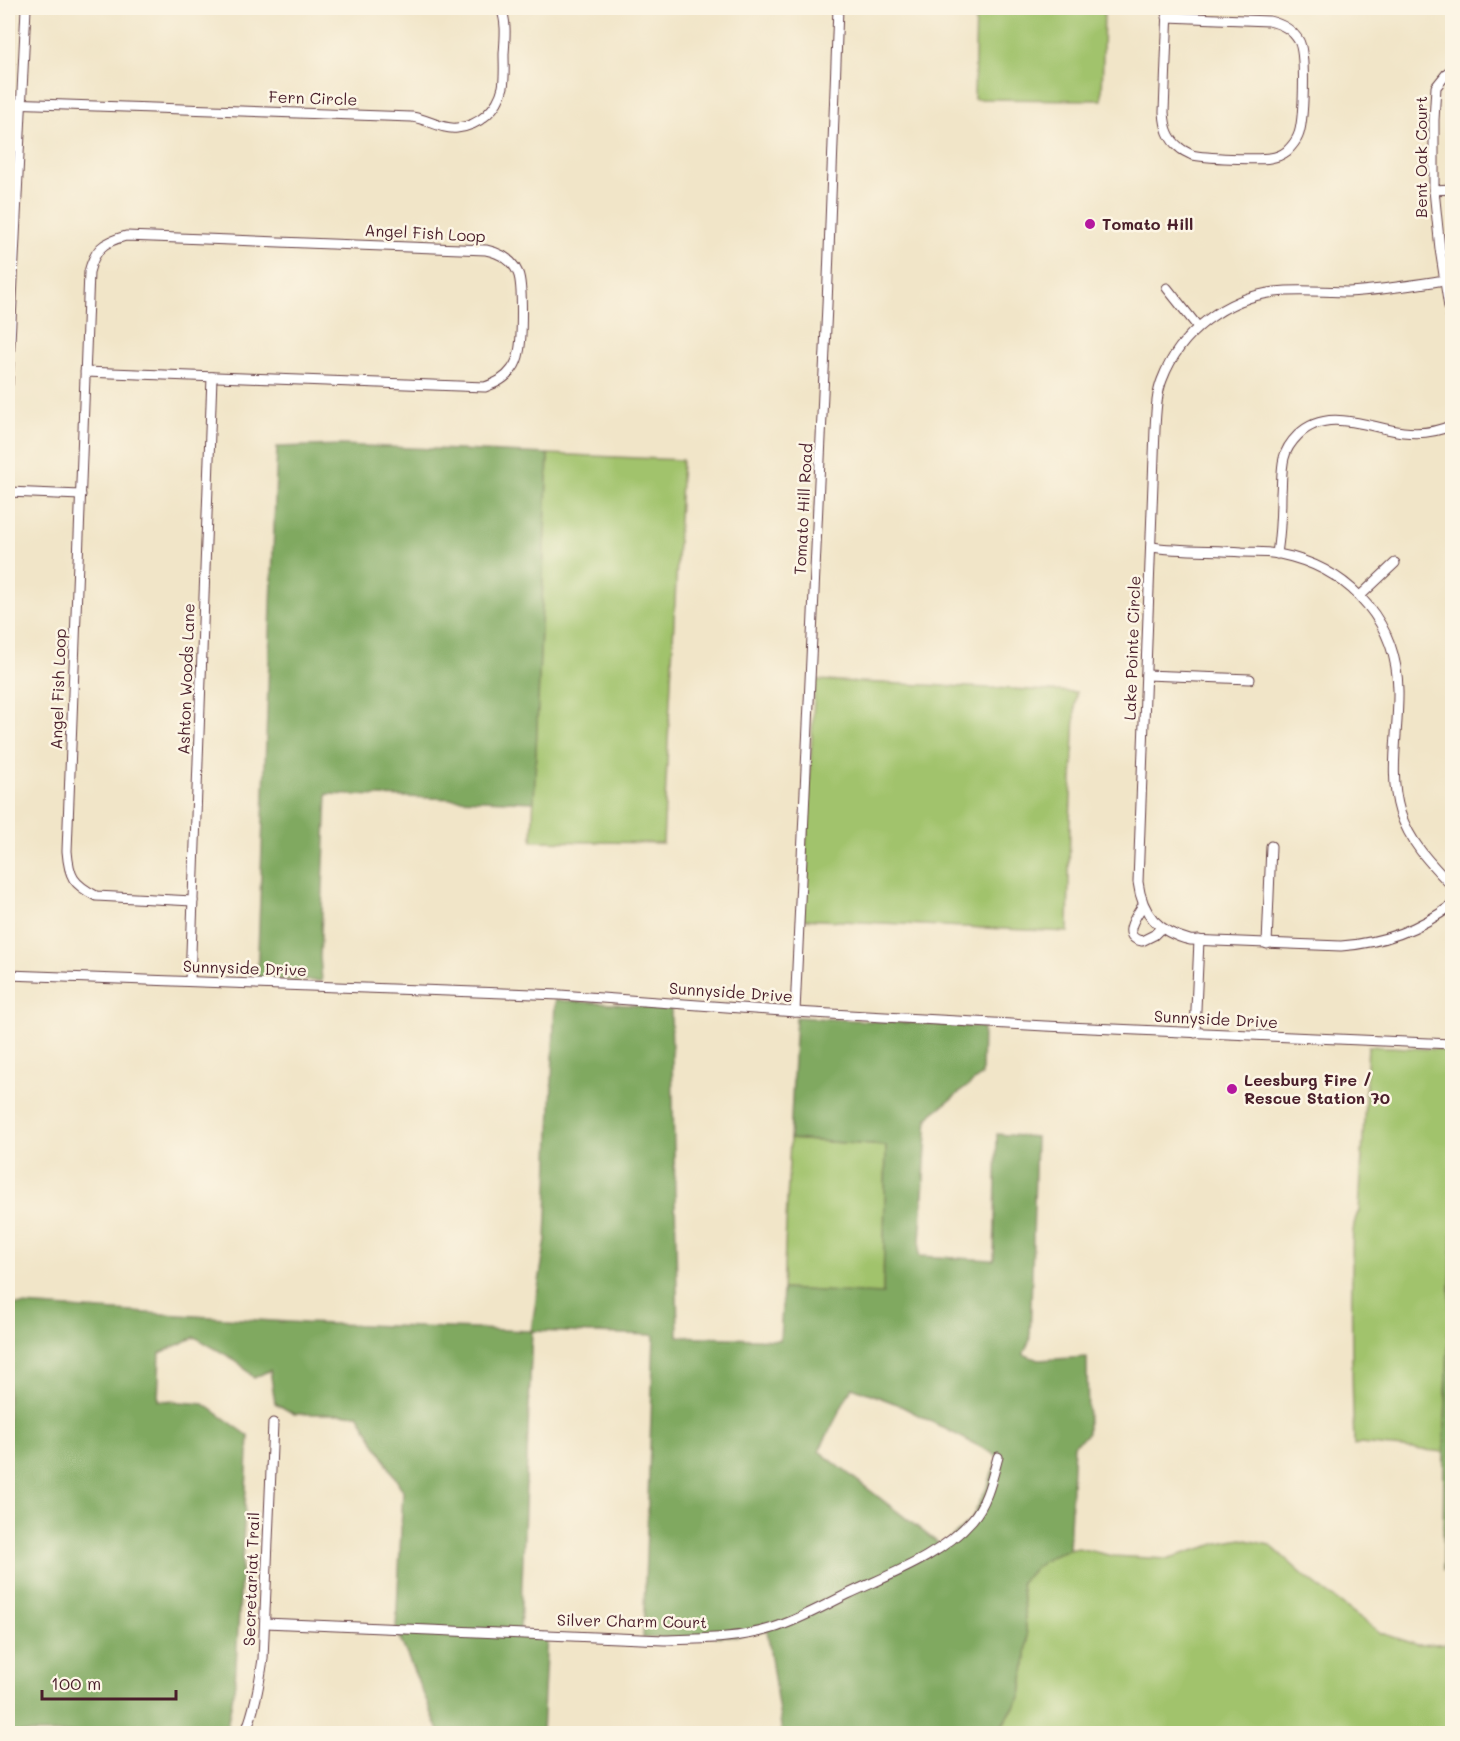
<svg xmlns="http://www.w3.org/2000/svg" width="1460" height="1741" font-family="Mali,sans-serif">
  <rect width="100%" height="100%" fill="#fcf5e5"/>
  <filter id="ink" filterUnits="userSpaceOnUse"><feTurbulence type="fractalNoise" baseFrequency=".0167" numOctaves="2"/><feDisplacementMap in="SourceGraphic" scale="12" xChannelSelector="R" yChannelSelector="G"/><feConvolveMatrix kernelMatrix="1 2 1 2 8 2 1 2 1" color-interpolation-filters="sRGB"/></filter>
  <filter id="wash" filterUnits="userSpaceOnUse"><feTurbulence type="fractalNoise" baseFrequency=".008" numOctaves="4" result="noise"/><feDisplacementMap in="SourceGraphic" scale="24" xChannelSelector="R" yChannelSelector="G"/><feGaussianBlur stdDeviation="1.35" result="paint"/><feColorMatrix in="noise" values="0 0 0 0 0 0 0 0 0 0 0 0 0 0 0 0 0 1.4 0 .05"/><feComposite in="paint" operator="in"/></filter>
  <g filter="url(#wash)">
    <rect width="100%" height="100%" fill="#f1e5c8"/>
    <!-- green -->
    <g fill="#a1c36c" stroke="#76714c" stroke-width="1.5">
      <polygon points="976,8 1104,8 1102,100 974,99"/>
      <polygon points="548,454 682,460 663,843 532,841"/>
      <polygon points="815,680 1076,692 1070,822 1068,932 802,919"/>
      <path d="M1368 1046 1452 1050V1242L1444 1452 1360 1444 1354 1445C1352 1387 1351 1328 1352 1269 1353 1251 1350 1225 1359 1211Z"/>
      <polygon points="790,1139 886,1146 883,1295 783,1289"/>
      <polygon points="1242,1539 1270,1545 1307,1578 1381,1633 1418,1645 1452,1643 1452,1733 997,1734 1021,1696 1026,1657 1027,1637 1021,1582 1040,1563 1063,1551 1078,1548 1113,1556 1166,1559 1219,1543"/>
    </g>
    <!-- forest -->
    <g fill="#80a960" stroke="#656446" stroke-width="1.5" fill-rule="evenodd">
      <polygon points="342,445 548,454 534,802 327,794 320,957 322,981 257,979 277,447"/>
      <path d="M555 1000 671 1008 678 1336 780 1340 783 1289 883 1294 886 1146 790 1139 796 1017 983 1027 982 1075 928 1117 919 1256 994 1260 997 1134 1036 1137 1030 1340 1023 1354 1038 1360 1087 1357 1088 1433 1074 1445 1069 1550C1049 1553 1035 1568 1021 1582L1027 1637 1026 1657 1021 1696 997 1733H782L767 1630 736 1636 643 1638 654 1335 532 1331 520 1633 547 1634 542 1733H440L396 1629 403 1491 358 1414H294L275 1403 270 1370 254 1378 237 1361 195 1337 160 1353 158 1400 204 1404 249 1436 235 1683 226 1733H8V1304L305 1323 531 1331 546 1239ZM852 1387 897 1404 998 1456 989 1483 971 1520 942 1546 819 1451Z"/>
      <polygon points="1452,1242 1452,1569 1443,1570 1444,1452"/>
    </g>
  </g>
  <g filter="url(#ink)">
    <g fill="none" stroke-linecap="round" stroke-linejoin="round">
      <defs>
        <g id="minor">
          <path d="M1167 17 1269 21C1282 24 1292 29 1299 41 1306 54 1304 123 1298 136 1296 141 1291 147 1287 151 1282 155 1277 157 1270 158 1259 160 1204 158 1192 155 1189 153 1183 151 1180 148 1168 139 1165 127 1164 112L1168 8"/>
          <polyline points="1448,72 1436,87 1434,120 1434,190 1440,249 1452,327"/>
          <path d="M8 103 412 117C428 119 442 130 457 128 479 126 498 109 503 87 505 76 504 65 504 54 505 38 507 23 501 8"/>
          <polyline points="1434,190 1452,189"/>
          <path d="M1452 279C1418 284 1383 290 1348 292 1324 292 1300 289 1275 292 1226 298 1180 332 1162 380 1156 395 1156 413 1155 429L1138 882C1142 914 1158 932 1190 940L1341 946C1383 943 1419 930 1452 905"/>
          <polyline points="1167,288 1198,327"/>
          <path d="M85 372 485 387C496 383 505 379 512 369 515 365 518 358 519 352 522 339 523 284 518 273 512 259 500 253 486 250L126 236C103 242 95 249 89 272L67 851C69 877 73 884 96 896L193 901"/>
          <polyline points="8,384 26,8"/>
          <polyline points="8,492 81,495"/>
          <path d="M1151 547C1180 551 1212 550 1242 552 1259 552 1275 552 1292 557 1353 574 1397 624 1398 690 1399 730 1388 773 1400 812 1410 843 1431 864 1452 886"/>
          <path d="M1277 554C1280 534 1281 514 1281 494 1282 482 1281 470 1284 458 1286 449 1292 441 1298 435 1327 406 1369 428 1403 432 1420 434 1437 432 1452 425"/>
          <polyline points="1360,596 1395,563"/>
          <polyline points="1146,675 1250,679"/>
          <path d="M1143 905C1136 916 1120 937 1142 941L1154 935 1161 928"/>
          <polyline points="1267,944 1271,846"/>
          <polyline points="8,975 560,995 795,1012 1045,1026 1452,1044"/>
          <polyline points="190,981 212,377"/>
          <polyline points="795,1012 827,305 838,8"/>
          <polyline points="1195,1033 1199,940"/>
          <path d="M265 1623 664 1640C701 1639 738 1639 773 1628 799 1620 823 1606 848 1594 890 1574 940 1557 972 1520 987 1503 992 1479 998 1457"/>
          <path d="M245 1734C255 1709 259 1685 263 1659L273 1423"/>
        </g>
      </defs>
      <!-- minor casing -->
      <use href="#minor" stroke="#633d43" stroke-width="11"/>
      <!-- minor -->
      <use href="#minor" stroke="#fff" stroke-width="9"/>
    </g>
  </g>
  <!-- markers -->
  <g fill="#b5179e" stroke="#fcf5e5" stroke-width="2">
    <circle cx="1090" cy="224" r="6"/>
    <circle cx="1232" cy="1089" r="6"/>
  </g>
  <g text-anchor="middle" stroke-width="5" stroke-linejoin="round" paint-order="stroke">
    <!-- street labels -->
    <g font-size="16" fill="#4a1f2b" stroke="#fcf5e5">
      <text transform="translate(313 98) rotate(2)" y="6">Fern Circle</text>
      <text transform="translate(1421 157) rotate(-90)" y="6">Bent Oak Court</text>
      <text transform="translate(425 233) rotate(3)" y="6">Angel Fish Loop</text>
      <text transform="translate(803 509) rotate(-87)" y="6">Tomato Hill Road</text>
      <text transform="translate(1132 648) rotate(-88)" y="6">Lake Pointe Circle</text>
      <text transform="translate(186 679) rotate(-88)" y="6">Ashton Woods Lane</text>
      <text transform="translate(58 689) rotate(-88)" y="6">Angel Fish Loop</text>
      <text transform="translate(245 968) rotate(2)" y="6">Sunnyside Drive</text>
      <text transform="translate(731 992) rotate(4)" y="6">Sunnyside Drive</text>
      <text transform="translate(1216 1019) rotate(3)" y="6">Sunnyside Drive</text>
      <text transform="translate(251 1579) rotate(-88)" y="6">Secretariat Trail</text>
      <text transform="translate(632 1621) rotate(1)" y="6">Silver Charm Court</text>
    </g>
    <!-- poi labels -->
    <g font-size="16" font-weight="bold" fill="#4a1f2b" stroke="#fcf5e5" text-anchor="start">
      <text x="1102" y="230">Tomato Hill</text>
      <text x="1244" y="1086">Leesburg Fire /<tspan x="1244" dy="18">Rescue Station 70</tspan></text>
    </g>
  </g>
  <!-- margin -->
  <rect width="1460" height="1741" fill="none" stroke="#fcf5e5" stroke-width="30"/>
  <!-- scale -->
  <path d="M42 1690v9h134v-9" fill="none" stroke="#4a1f2b" stroke-width="3"/>
  <text x="51" y="1690" font-size="18" fill="#4a1f2b" stroke="#fcf5e5" stroke-width="4.5" paint-order="stroke">100 m</text>
</svg>
